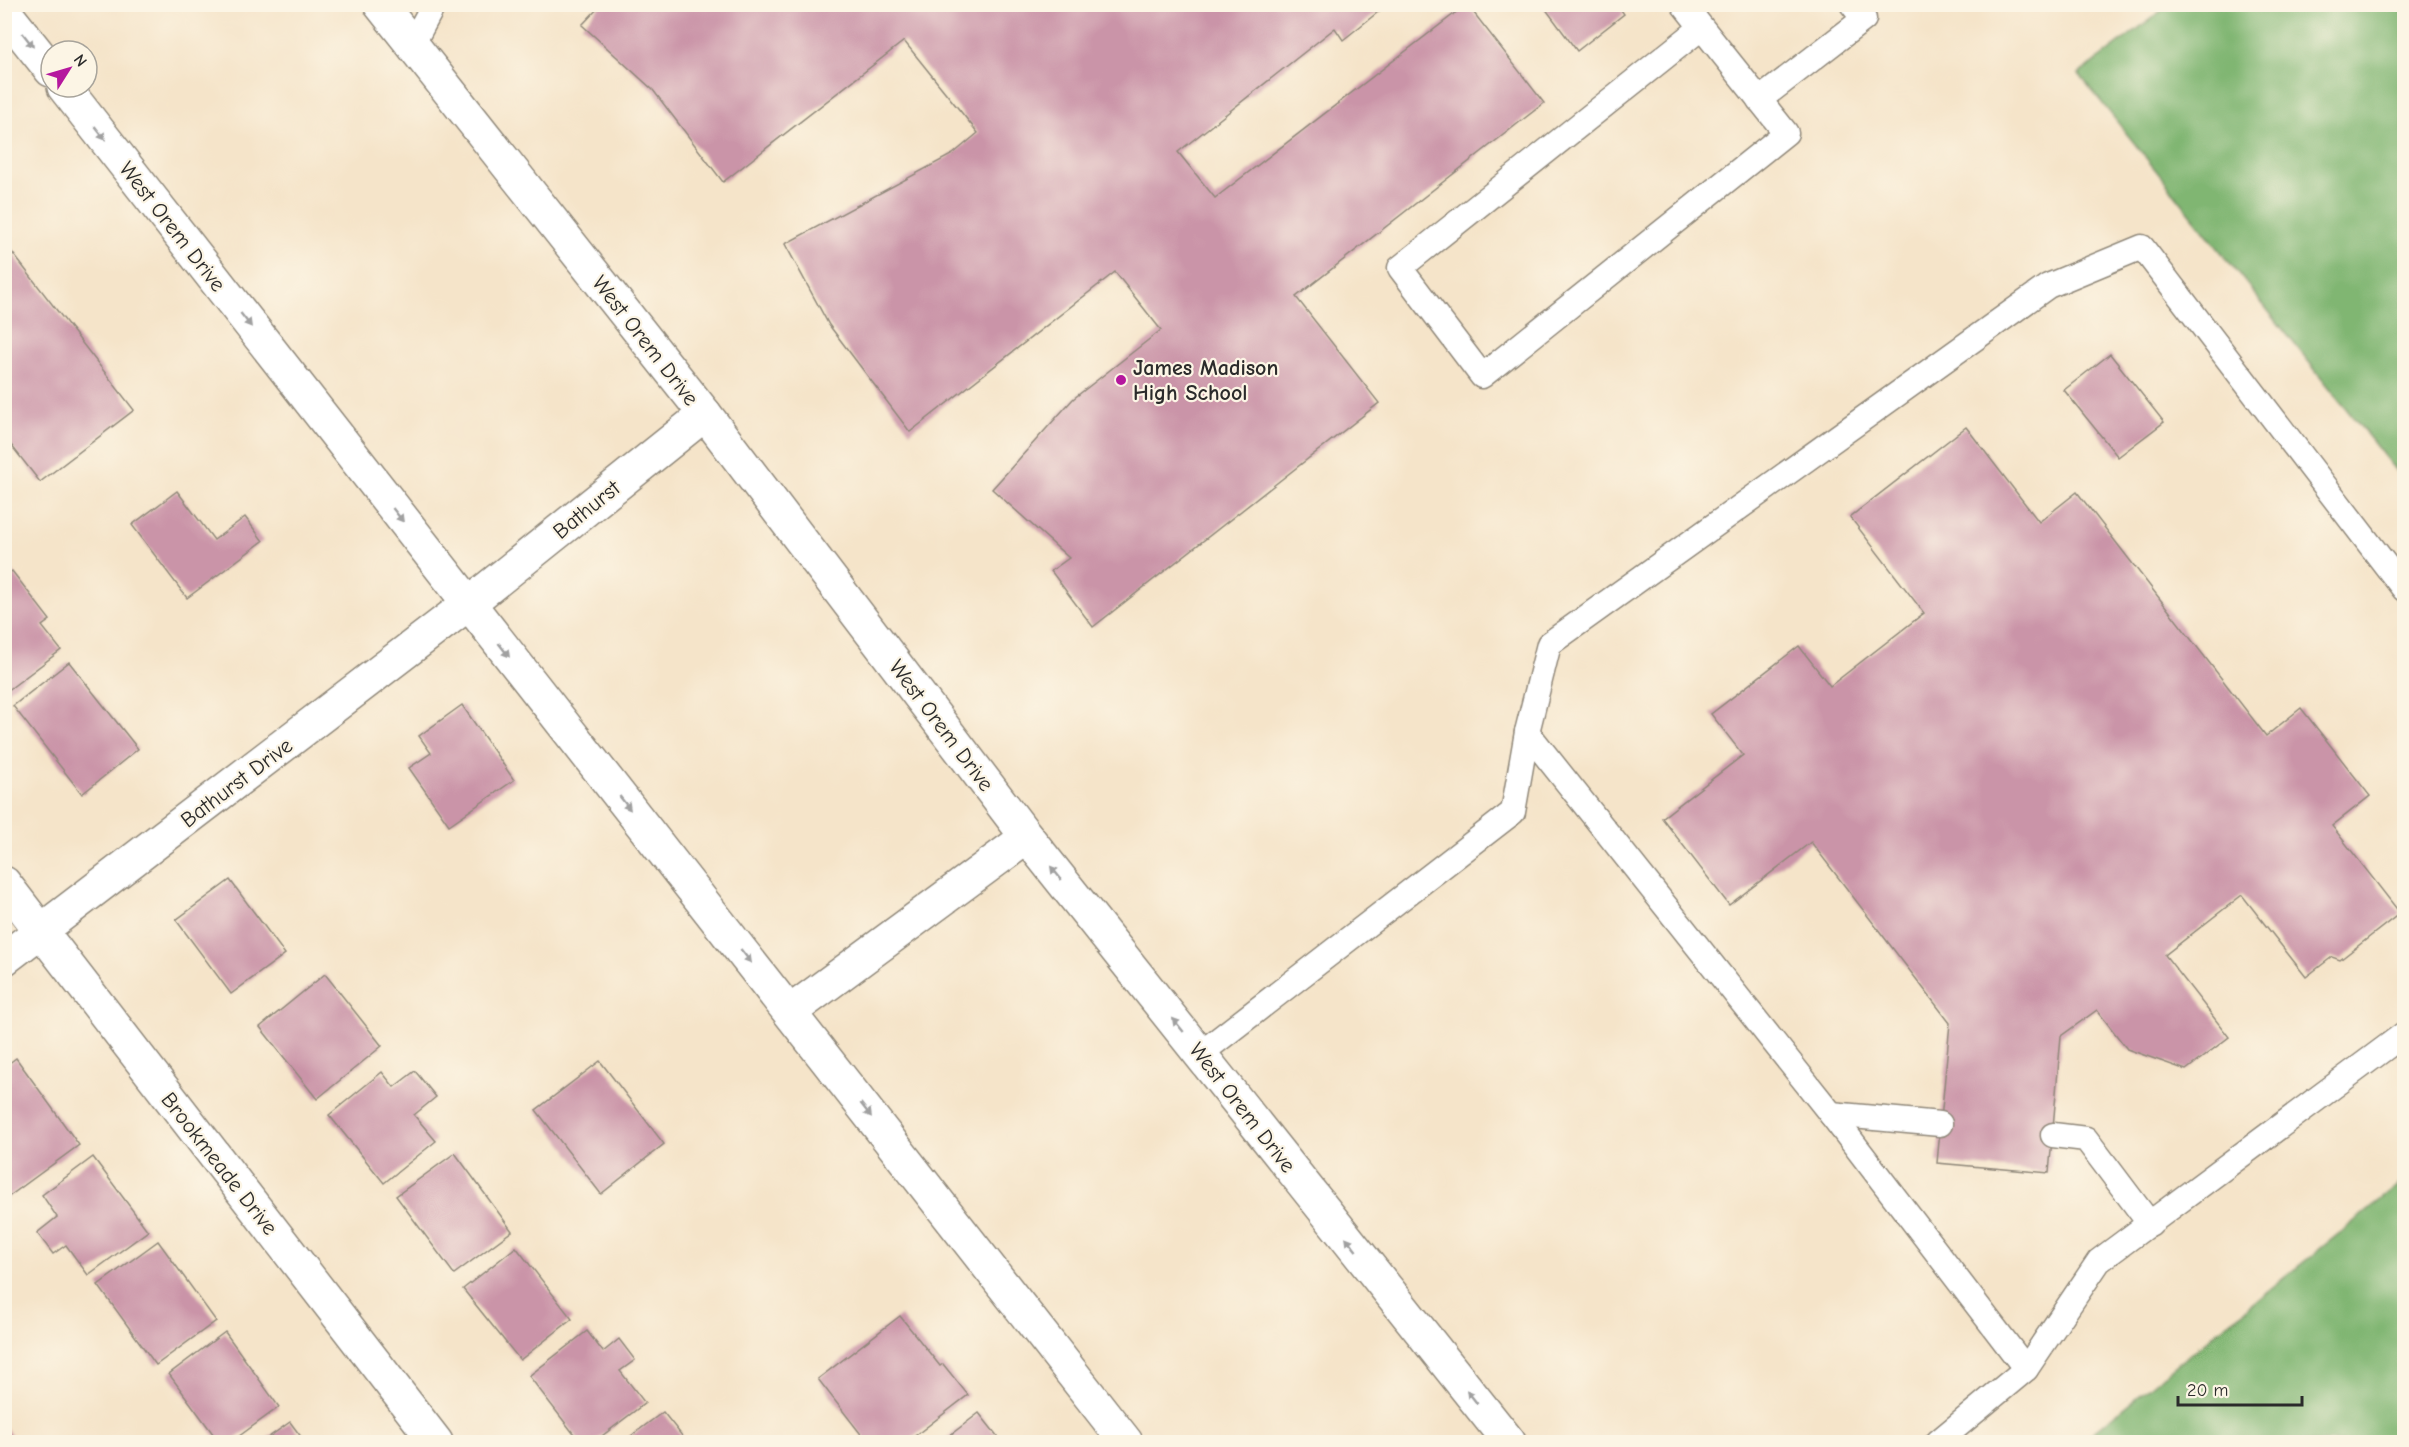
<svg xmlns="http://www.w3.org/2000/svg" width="2409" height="1447" font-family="'Comic Neue',sans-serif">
  <rect width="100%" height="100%" fill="#fcf5e5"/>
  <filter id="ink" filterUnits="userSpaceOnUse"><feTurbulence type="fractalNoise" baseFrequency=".0167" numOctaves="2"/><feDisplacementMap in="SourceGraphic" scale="12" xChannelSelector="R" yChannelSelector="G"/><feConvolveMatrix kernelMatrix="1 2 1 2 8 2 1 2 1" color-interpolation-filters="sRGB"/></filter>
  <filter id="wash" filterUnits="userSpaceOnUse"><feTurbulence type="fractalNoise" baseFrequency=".008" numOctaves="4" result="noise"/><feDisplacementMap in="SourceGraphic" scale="24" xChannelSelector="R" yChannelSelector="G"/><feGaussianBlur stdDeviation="1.35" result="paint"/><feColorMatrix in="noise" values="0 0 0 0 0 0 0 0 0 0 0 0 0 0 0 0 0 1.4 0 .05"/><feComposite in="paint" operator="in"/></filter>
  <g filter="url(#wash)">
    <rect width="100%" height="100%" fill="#f5e4c9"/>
    <!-- forest -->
    <g fill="#80b672" stroke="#56704e" stroke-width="1.5">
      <polygon points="2169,5 2404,5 2404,481 2079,74"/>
      <polygon points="2404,1181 2404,1442 2081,1442"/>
    </g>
    <g id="blocks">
      <!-- building -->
      <g fill="#ca94a8">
        <polygon points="602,4 1388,4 1343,40 1335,28 1178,152 1215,198 1467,4 1544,103 1296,297 1379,403 1093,627 1051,571 1069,558 992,489 1073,399 1161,330 1115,272 910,432 829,325 785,244 953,154 978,133 904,41 723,182 653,90 582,25"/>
        <polygon points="1542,4 1617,4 1624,14 1577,51"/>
        <polygon points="4,242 134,410 40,482 4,436"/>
        <polygon points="2110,354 2164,422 2118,457 2064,390"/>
        <polygon points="1966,427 2039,522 2077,492 2266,736 2301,708 2370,796 2332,826 2400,913 2340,960 2332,957 2306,977 2242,895 2165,955 2229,1037 2186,1070 2127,1049 2097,1010 2061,1036 2049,1173 1937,1163 1950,1023 1811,842 1729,905 1662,818 1743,755 1711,714 1799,646 1830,686 1924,613 1850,517"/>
        <polygon points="177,491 214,540 245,517 263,541 187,598 132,525"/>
        <polygon points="12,571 50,620 42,626 61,650 7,691 4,687 4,577"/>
        <polygon points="69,662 138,749 82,794 13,706"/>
        <polygon points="462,705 514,780 449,825 409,768 431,753 419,736"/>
        <polygon points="230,880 285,954 231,994 176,920"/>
        <polygon points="325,974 382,1046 317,1099 260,1027"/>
        <polygon points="16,1058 79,1145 4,1200 4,1067"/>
        <polygon points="600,1061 664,1144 601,1194 536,1110"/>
        <polygon points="415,1071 436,1097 414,1115 436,1141 384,1183 329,1115 382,1072 394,1087"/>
        <polygon points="455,1153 512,1231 454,1274 396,1196"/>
        <polygon points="93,1157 148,1231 88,1275 66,1245 53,1254 37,1233 57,1217 42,1195"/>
        <polygon points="158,1241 216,1321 156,1365 98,1285"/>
        <polygon points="516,1247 572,1319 520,1360 463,1289"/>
        <polygon points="900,1316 940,1366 943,1364 968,1395 907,1442 867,1442 818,1379"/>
        <polygon points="587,1331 603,1352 619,1339 635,1360 620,1371 645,1403 594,1442 580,1442 529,1376"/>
        <polygon points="225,1332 279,1407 231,1442 219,1442 169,1374"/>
        <polygon points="663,1412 687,1442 623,1442"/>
        <polygon points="979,1413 1002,1442 941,1442"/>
        <polygon points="290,1422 305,1442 262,1442"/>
        <polygon points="4,1426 17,1442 4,1442"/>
      </g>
    </g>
  </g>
  <g filter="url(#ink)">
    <use href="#blocks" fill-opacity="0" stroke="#90887a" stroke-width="1.5"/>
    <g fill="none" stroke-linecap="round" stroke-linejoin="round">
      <defs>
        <g id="service">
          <polyline points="1683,4 1786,133 1482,376 1400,268 1701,28"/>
          <polyline points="412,45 434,4"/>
          <polyline points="1759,100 1864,19 1852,4"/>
          <polyline points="1527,732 1831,1114 2026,1369"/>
          <polyline points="1200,1054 1513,812 1527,732 1549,644 2048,286 2142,247 2404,589"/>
          <polyline points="1831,1114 1940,1124"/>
          <polyline points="2053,1135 2086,1139 2150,1224"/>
          <polyline points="1938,1442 2026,1369 2099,1261 2404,1034"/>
        </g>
        <g id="minor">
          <polyline points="4,883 436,1442"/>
          <polyline points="4,959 468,604 705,414"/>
        </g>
        <g id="secondary">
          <polyline points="380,4 705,414 1027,837 1509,1442"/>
          <polyline points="4,11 51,70"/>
          <polyline points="64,87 1126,1442"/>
          <polyline points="790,1012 1027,837"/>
        </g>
      </defs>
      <!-- service casing -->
      <use href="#service" stroke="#90887a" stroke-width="27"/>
      <!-- minor casing -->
      <use href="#minor" stroke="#90887a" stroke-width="36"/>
      <!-- secondary casing -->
      <use href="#secondary" stroke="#90887a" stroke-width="36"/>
      <!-- service -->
      <use href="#service" stroke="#fff" stroke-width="24"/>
      <!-- minor -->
      <use href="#minor" stroke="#fff" stroke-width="33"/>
      <!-- secondary -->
      <use href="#secondary" stroke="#fff" stroke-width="33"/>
    </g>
    <!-- one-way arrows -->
    <defs><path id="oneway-solid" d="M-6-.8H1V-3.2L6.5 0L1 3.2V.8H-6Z" transform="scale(1.5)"/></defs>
    <g fill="#a0a0a0">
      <use href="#oneway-solid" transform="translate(28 40) rotate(52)"/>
      <use href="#oneway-solid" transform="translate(100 133) rotate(52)"/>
      <use href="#oneway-solid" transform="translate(246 320) rotate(52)"/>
      <use href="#oneway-solid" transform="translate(398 515) rotate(52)"/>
      <use href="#oneway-solid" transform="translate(504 650) rotate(52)"/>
      <use href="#oneway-solid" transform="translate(625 803) rotate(52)"/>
      <use href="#oneway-solid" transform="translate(1056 873) rotate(-129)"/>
      <use href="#oneway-solid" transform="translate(746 956) rotate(52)"/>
      <use href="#oneway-solid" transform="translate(1178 1025) rotate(-129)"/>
      <use href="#oneway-solid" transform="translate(866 1110) rotate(52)"/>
      <use href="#oneway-solid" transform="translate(1351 1244) rotate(-128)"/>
      <use href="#oneway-solid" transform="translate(1472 1397) rotate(-128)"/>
    </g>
  </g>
  <!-- markers -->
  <circle fill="#b5179e" stroke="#fcf5e5" stroke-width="2" cx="1121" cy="380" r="6"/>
  <g text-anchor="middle" stroke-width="4.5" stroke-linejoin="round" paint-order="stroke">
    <!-- street labels -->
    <g font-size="22" fill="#2b2b2b" stroke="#fcf5e5">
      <text transform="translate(173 226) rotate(52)" y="8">West Orem Drive</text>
      <text transform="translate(646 340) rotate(52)" y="8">West Orem Drive</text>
      <text transform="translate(586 509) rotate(-39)" y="8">Bathurst</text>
      <text transform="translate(942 725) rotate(53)" y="8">West Orem Drive</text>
      <text transform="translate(236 782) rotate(-37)" y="8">Bathurst Drive</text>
      <text transform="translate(1243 1107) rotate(52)" y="8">West Orem Drive</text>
      <text transform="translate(220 1163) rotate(52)" y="8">Brookmeade Drive</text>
    </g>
    <!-- poi labels -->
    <g font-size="22" font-weight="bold" fill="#2b2b2b" stroke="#fcf5e5" text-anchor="start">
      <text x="1133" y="375">James Madison<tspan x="1133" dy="25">High School</tspan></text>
    </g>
  </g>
  <!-- margin -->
  <rect width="2409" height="1447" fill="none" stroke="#fcf5e5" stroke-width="24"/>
  <!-- north arrow -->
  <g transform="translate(69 69) rotate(53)"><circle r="28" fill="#fcf5e5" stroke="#a8a49b" stroke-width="1.5"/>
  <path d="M0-4.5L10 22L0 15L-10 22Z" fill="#b5179e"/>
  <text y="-9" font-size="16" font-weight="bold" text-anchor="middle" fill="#2b2b2b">N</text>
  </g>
  <!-- scale -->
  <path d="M2178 1396v9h124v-9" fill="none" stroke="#2b2b2b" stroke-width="3"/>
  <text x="2187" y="1396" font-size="18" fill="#2b2b2b" stroke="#fcf5e5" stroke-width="4.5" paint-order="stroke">20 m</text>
</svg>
